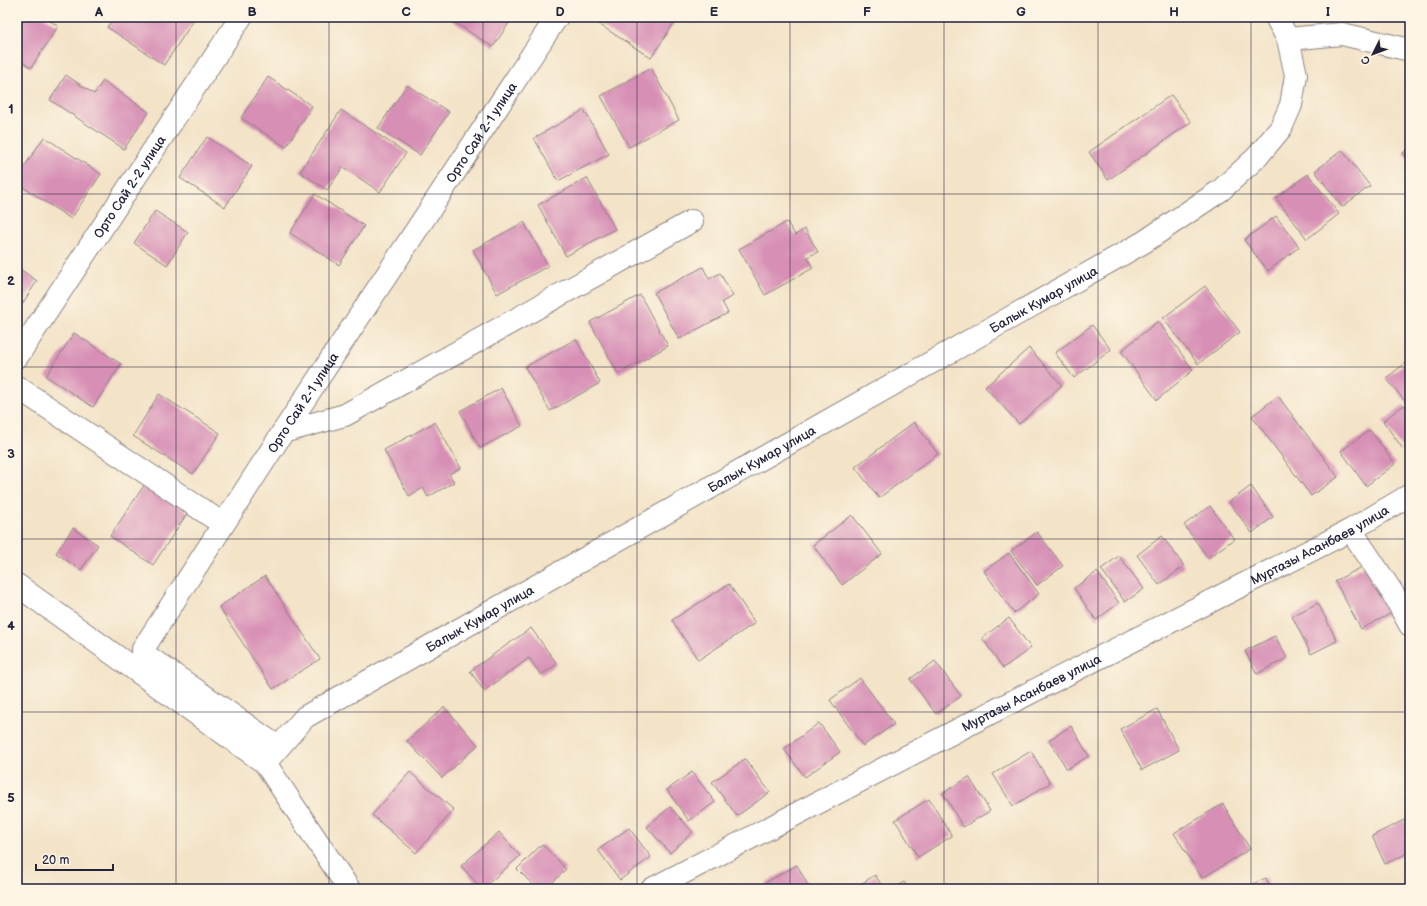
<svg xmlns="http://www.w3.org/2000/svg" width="1427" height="906" font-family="'Balsamiq Sans',sans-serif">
  <rect width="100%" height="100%" fill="#fcf5e5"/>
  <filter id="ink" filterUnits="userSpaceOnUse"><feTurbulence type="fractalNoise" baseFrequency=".025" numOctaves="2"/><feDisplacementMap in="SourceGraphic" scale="8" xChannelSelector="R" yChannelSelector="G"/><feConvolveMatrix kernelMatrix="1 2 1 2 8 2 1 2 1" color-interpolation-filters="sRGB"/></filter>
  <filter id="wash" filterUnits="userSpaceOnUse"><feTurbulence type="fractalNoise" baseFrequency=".012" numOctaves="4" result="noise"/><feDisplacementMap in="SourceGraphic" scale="16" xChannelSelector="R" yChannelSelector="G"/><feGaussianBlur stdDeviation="0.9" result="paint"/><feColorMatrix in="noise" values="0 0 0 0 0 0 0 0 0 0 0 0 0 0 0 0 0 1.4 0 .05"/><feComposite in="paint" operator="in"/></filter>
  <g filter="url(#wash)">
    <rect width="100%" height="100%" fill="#f3e3c7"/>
    <g id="blocks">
      <!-- building -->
      <g fill="#d78fb5">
        <polygon points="17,17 44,17 58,26 31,68 17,58"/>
        <polygon points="114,17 189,17 194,20 164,65 107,27"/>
        <polygon points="453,17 513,17 493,47 451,20"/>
        <polygon points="601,17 678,17 651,58 597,23"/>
        <polygon points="651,68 679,120 629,147 601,96"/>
        <polygon points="66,75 94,94 103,81 149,112 124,149 50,100"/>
        <polygon points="268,77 312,106 286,147 241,118"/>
        <polygon points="407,85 449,112 420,155 378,128"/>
        <polygon points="1171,95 1191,122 1108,180 1089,152"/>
        <polygon points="341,110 406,153 380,192 343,167 327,190 300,172"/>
        <polygon points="584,110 609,154 558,181 534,138"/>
        <polygon points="44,137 101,174 71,219 17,183 17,178"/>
        <polygon points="207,137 252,166 225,207 180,178"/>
        <polygon points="1410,147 1410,162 1403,153"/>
        <polygon points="1342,150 1370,186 1342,207 1315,171"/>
        <polygon points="1308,174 1339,214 1307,239 1276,198"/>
        <polygon points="587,178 615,229 566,256 538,205"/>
        <polygon points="315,194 364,226 339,265 290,233"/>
        <polygon points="155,211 188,232 167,265 134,243"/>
        <polygon points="1276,216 1299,247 1268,271 1244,240"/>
        <polygon points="524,222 548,266 497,294 473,250"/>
        <polygon points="787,222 795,235 805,229 818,252 807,257 813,268 765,295 739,249"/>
        <polygon points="17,267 37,281 17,312"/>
        <polygon points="703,267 709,279 720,273 733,296 722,302 728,313 679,339 654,293"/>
        <polygon points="1205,286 1240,332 1198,364 1163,318"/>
        <polygon points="640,295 668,346 618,374 590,322"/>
        <polygon points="1158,321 1193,370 1157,400 1121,351"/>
        <polygon points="1092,325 1111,350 1074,378 1055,353"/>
        <polygon points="74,333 121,364 93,407 46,376"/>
        <polygon points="576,339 600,383 550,411 525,367"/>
        <polygon points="1029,348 1062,385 1019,424 985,387"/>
        <polygon points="1410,360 1410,405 1409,406 1386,378"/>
        <polygon points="501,388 522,426 480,448 460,411"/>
        <polygon points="159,394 220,433 193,474 133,436"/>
        <polygon points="1278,396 1338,477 1311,496 1252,416"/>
        <polygon points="1404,405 1410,412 1410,444 1403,449 1383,421"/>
        <polygon points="435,422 461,468 449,474 454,482 428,497 423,488 409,496 384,450"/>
        <polygon points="914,422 938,454 879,498 855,467"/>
        <polygon points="1370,430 1395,464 1366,486 1341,451"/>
        <polygon points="145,484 188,512 153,565 110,536"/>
        <polygon points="1251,486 1273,517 1252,533 1229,502"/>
        <polygon points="1210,506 1234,539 1208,558 1184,525"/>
        <polygon points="852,515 882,554 842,585 813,545"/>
        <polygon points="73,528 98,545 81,570 56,553"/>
        <polygon points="1037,532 1063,566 1037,585 1011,551"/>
        <polygon points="1162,536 1184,566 1159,585 1137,555"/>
        <polygon points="1009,553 1039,594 1014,613 984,571"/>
        <polygon points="1119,556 1144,589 1125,602 1101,569"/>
        <polygon points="1366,565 1392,613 1361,629 1335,581"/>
        <polygon points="1097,572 1119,603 1096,620 1074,588"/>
        <polygon points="265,576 320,659 273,689 219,607"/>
        <polygon points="729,584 755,623 698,660 672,620"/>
        <polygon points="1318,603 1337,641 1311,654 1292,616"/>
        <polygon points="1009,618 1031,648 1003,668 982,638"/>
        <polygon points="531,628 557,664 541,675 529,658 484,691 470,671"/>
        <polygon points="1275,636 1287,658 1257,674 1245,651"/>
        <polygon points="935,661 961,696 936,714 910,679"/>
        <polygon points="860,678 894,724 863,746 830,700"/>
        <polygon points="444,707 478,745 442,778 407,741"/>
        <polygon points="1157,709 1179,750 1142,770 1120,729"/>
        <polygon points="819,723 840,752 805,777 784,749"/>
        <polygon points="1071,726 1089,756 1067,769 1049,740"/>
        <polygon points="1031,751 1050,783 1013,806 993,774"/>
        <polygon points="745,759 770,792 737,816 712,782"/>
        <polygon points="410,772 454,810 416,853 372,815"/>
        <polygon points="692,772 715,802 689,821 667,790"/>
        <polygon points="969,777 990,811 963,827 943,793"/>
        <polygon points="929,799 952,836 918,857 895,820"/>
        <polygon points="1223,804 1250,849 1202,878 1174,833"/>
        <polygon points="670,807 693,832 670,853 647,827"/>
        <polygon points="1404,820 1410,833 1410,852 1385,864 1372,836"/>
        <polygon points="629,828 651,857 620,880 598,850"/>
        <polygon points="499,832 520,856 482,889 461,866"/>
        <polygon points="542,844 566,869 546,889 537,889 517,869"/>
        <polygon points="797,865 810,889 768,889 765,883"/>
        <polygon points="875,875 884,889 853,889"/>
        <polygon points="1266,878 1271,889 1242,889"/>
        <polygon points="904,882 909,889 894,889"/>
      </g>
    </g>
  </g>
  <g filter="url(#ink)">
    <use href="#blocks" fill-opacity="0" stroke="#8a8281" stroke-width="1"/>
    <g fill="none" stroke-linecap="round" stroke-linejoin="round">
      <defs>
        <g id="street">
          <polyline points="1288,39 1342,34 1410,50"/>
          <path id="s1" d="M17 357 241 17"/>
          <polyline points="17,387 223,524"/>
          <polyline points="283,432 345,415 692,221"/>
          <polyline points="1351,530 1392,592 1410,625"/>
          <polyline points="17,585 265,763"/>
          <path id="s2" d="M278 747 144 654 143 652V649L283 432 557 17"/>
          <path id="s3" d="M349 889 265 763 305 717 1144 242 1221 190 1257 157 1281 128 1291 105 1296 75 1288 39 1276 17"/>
          <path id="s4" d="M652 889 1002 707 1351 530 1410 495"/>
        </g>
      </defs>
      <!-- street casing -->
      <use href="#street" stroke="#8a8281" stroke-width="24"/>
      <!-- street -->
      <use href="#street" stroke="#fff" stroke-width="22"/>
    </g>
  </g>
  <!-- grid -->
  <path fill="none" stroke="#22223b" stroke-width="1" stroke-opacity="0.55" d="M176 17V889M329 17V889M483 17V889M637 17V889M790 17V889M944 17V889M1098 17V889M1251 17V889M17 194H1410M17 367H1410M17 539H1410M17 712H1410"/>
  <g text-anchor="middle" stroke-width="3" stroke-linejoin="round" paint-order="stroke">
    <!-- street labels -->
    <g font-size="13" fill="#22223b" stroke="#fcf5e5">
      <text dy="5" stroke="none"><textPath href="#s2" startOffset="786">Орто Сай 2-1 улица</textPath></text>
      <text dy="5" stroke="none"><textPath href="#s1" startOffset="204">Орто Сай 2-2 улица</textPath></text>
      <text dy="5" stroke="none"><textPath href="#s3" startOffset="1061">Балык Кумар улица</textPath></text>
      <text dy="5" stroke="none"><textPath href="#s2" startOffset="462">Орто Сай 2-1 улица</textPath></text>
      <text dy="5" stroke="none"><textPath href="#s3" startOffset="737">Балык Кумар улица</textPath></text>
      <text dy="5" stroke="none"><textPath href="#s4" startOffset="751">Муртазы Асанбаев улица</textPath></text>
      <text dy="5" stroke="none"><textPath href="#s3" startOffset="413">Балык Кумар улица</textPath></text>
      <text dy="5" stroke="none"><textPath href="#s4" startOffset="427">Муртазы Асанбаев улица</textPath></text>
    </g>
  </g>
  <!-- margin -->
  <rect width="1427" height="906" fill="none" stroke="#fcf5e5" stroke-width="44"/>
  <!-- north arrow -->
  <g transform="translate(1373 54) rotate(228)" stroke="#fcf5e5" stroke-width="3" paint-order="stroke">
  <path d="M0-3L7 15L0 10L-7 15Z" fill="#22223b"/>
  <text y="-6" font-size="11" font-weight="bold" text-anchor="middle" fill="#22223b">С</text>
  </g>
  <!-- scale -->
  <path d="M36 864v6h77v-6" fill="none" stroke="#22223b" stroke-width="2"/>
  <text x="42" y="864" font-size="12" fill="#22223b" stroke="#fcf5e5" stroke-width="3" paint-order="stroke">20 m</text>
  <rect x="22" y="22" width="1383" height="862" fill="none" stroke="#22223b" stroke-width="1.5"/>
  <g font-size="13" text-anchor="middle" font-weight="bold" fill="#22223b">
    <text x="99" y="16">A</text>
    <text x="252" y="16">B</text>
    <text x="406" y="16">C</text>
    <text x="560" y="16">D</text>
    <text x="714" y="16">E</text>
    <text x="867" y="16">F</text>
    <text x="1021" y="16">G</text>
    <text x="1174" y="16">H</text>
    <text x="1328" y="16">I</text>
    <text x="11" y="113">1</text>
    <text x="11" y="285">2</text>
    <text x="11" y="458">3</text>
    <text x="11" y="630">4</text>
    <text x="11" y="802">5</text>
  </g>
</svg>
